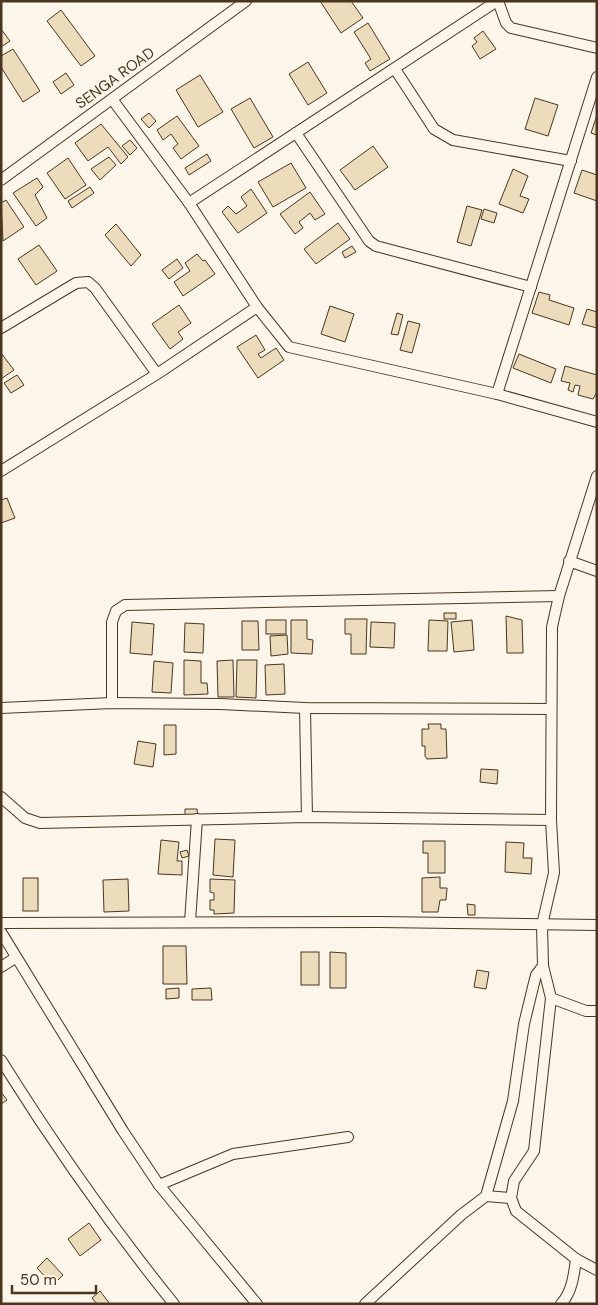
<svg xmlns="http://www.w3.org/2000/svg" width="598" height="1305" font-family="'DM Sans',sans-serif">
  <rect width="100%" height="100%" fill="#fbf6e9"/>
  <!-- building -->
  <g fill="#ecdcbc" stroke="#4a3520">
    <polygon points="320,1 351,1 363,18 341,33"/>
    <polygon points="61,10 95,56 81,66 47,21"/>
    <polygon points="368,23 390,59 370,71 365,63 371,59 354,32"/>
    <polygon points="1,29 10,41 1,47"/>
    <polygon points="483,31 496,49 480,59 472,46 477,42 474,38"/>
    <polygon points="13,49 40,91 23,102 1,67 1,56"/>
    <polygon points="308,62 327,93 308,105 289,74"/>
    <polygon points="66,73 74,85 61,94 53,82"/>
    <polygon points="200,75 223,112 198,127 176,90"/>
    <polygon points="250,98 273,137 254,148 231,109"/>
    <polygon points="535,98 558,105 548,136 525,129"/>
    <polygon points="149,113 156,121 149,128 141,119"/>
    <polygon points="597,115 597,135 591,133"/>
    <polygon points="177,116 199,146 181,159 173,148 178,144 171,134 163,140 157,130"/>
    <polygon points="101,124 128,157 121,164 108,147 88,161 75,143"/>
    <polygon points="130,140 137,148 130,155 122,146"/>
    <polygon points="373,146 388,167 355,190 340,170"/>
    <polygon points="207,154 211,161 189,175 185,168"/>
    <polygon points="109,157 116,165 100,180 91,169"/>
    <polygon points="68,158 86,185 65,199 47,173"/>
    <polygon points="291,163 306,188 273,207 258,182"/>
    <polygon points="513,169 528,176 520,196 529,199 523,213 499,204"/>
    <polygon points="582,170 597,175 597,201 574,193"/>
    <polygon points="37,178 43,187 35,195 47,218 36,226 13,193"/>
    <polygon points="90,187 94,193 72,208 68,201"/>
    <polygon points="251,189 267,213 238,233 222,212 228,206 236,214 247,206 241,197"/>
    <polygon points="310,192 325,214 315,220 310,213 299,222 303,228 295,234 280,214"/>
    <polygon points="6,200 24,227 3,241 1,203"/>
    <polygon points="467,206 482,210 471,246 457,242"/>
    <polygon points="484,209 497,213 494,223 481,219"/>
    <polygon points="338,223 350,239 316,264 304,249"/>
    <polygon points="116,224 141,255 131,266 105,235"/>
    <polygon points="39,245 57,271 36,285 18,259"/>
    <polygon points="352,246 356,252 345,258 342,252"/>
    <polygon points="197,254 203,261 205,260 215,274 183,296 174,282 190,271 185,263"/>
    <polygon points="177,259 183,268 169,279 162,270"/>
    <polygon points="539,292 550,295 549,300 574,308 569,325 532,313"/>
    <polygon points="179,305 191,323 178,332 183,339 170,349 152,324"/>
    <polygon points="330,306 354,314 345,342 321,334"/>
    <polygon points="587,309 597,312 597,328 582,324"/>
    <polygon points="397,313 403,315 398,335 391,334"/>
    <polygon points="408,321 420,324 412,353 400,350"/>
    <polygon points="256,335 265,350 258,354 261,358 276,348 284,360 258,378 237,347"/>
    <polygon points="1,353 14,370 1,379"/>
    <polygon points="519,354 556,369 551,383 513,368"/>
    <polygon points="565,366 597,375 597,392 593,399 578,395 580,386 575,385 573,392 568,390 570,383 561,381"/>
    <polygon points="17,375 24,385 11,393 4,383"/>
    <polygon points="7,498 15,518 1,523 1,500"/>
    <rect x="444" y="613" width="12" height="6"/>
    <polygon points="506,616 522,620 523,653 507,653"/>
    <polygon points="345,619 367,619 366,654 351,654 351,634 345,634"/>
    <rect x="266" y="620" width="20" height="14"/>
    <polygon points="291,620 307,620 307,639 313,640 312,654 291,653"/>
    <polygon points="429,620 448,621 447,651 428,651"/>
    <polygon points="472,620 474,650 454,652 451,622"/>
    <polygon points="242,621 258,621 259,650 242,650"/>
    <polygon points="132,622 154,624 152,655 130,653"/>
    <polygon points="371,622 395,623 394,648 370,647"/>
    <polygon points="185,623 204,624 203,653 184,652"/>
    <polygon points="287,635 288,654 271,656 270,636"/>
    <polygon points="184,660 201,661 201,683 207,683 208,694 184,695"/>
    <polygon points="233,660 234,697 218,697 217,661"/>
    <polygon points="237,660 257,660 256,698 236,697"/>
    <polygon points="154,661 173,663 171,693 152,692"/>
    <polygon points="284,664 285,694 266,695 265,665"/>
    <polygon points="428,724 441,724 441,729 446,729 447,758 427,759 425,756 425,746 422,746 422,729 429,729"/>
    <polygon points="164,725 176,725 176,754 164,755"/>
    <polygon points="138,741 156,744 153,767 134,764"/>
    <polygon points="481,769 498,770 497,784 480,782"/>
    <polygon points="185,809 197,809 198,815 185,815"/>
    <polygon points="215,839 235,840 233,877 213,875"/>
    <polygon points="161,840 179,842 177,861 182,861 182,875 158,874"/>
    <polygon points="423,841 445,841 445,873 428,873 428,853 423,853"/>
    <polygon points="506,842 524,843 523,858 532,858 531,874 505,872"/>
    <polygon points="187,850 189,856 182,858 180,852"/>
    <polygon points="440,877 440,888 447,888 446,900 440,900 438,912 422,912 422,878"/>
    <rect x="23" y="878" width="15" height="33"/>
    <polygon points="128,879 129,911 104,912 103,880"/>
    <polygon points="210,879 235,880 234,913 214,914 214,910 210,910 210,900 214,900 214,893 210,892"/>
    <polygon points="467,904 475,905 475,915 468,915"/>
    <polygon points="163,946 186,946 187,984 163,984"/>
    <rect x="301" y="952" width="18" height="33"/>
    <polygon points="330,952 346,953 346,988 330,988"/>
    <polygon points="477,970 489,972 486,989 474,987"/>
    <polygon points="179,988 179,998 166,999 166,989"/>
    <polygon points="211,988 212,1000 192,1000 192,989"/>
    <polygon points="1,1092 7,1100 1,1104"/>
    <polygon points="89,1223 101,1240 80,1256 68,1239"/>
    <polygon points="47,1258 63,1275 53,1285 37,1268"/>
    <polygon points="100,1291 110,1304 97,1304 92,1298"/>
  </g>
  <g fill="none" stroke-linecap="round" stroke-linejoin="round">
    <defs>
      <g id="minor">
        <polyline points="498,1 506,23 511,28 597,48"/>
        <polyline points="395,69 434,129 453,140 571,161"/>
        <polyline points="112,99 189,203 257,307 289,347 497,394 597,422"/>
        <polyline points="296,133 369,241 376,246 531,287"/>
        <polyline points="1,180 246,1"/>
        <polyline points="189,203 497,1"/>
        <polyline points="1,328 76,283 88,282 95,288 157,374"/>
        <polyline points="497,394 597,77"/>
        <polyline points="1,471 157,374 257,307"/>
        <polyline points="569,561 597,571"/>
        <polyline points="112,703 112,622 116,611 125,605 559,596"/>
        <polyline points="1,708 112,703 220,704 305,708 551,709"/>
        <polyline points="305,708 307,817"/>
        <polyline points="1,797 25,818 40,823 307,817 551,820"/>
        <polyline points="190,922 197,819"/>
        <polyline points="1,923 379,922 597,925"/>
        <polyline points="1,932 123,1131 159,1185 257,1304"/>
        <polyline points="1,967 15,958"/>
        <polyline points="551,998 586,1011 597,1011"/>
        <path d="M1 1060C54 1145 111 1226 174 1304"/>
        <polyline points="159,1185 233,1154 348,1137"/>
        <polyline points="486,1196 511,1198"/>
        <polyline points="576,1259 597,1270"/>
        <polyline points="365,1304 461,1215 486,1196 513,1101 524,1024 533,987 536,975 543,966"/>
        <path d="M561 1304C572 1292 574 1275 576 1259L516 1211 511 1198 514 1181 534 1151 551 998 543 966 542 925 554 873 551 820 552 627 559 596 597 476"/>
      </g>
    </defs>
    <!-- minor casing -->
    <use href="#minor" stroke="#4a3520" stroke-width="12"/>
    <!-- minor -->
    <use href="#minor" stroke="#fbf6e9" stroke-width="10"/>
  </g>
  <g text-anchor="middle" stroke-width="4" stroke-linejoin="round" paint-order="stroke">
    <!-- street labels -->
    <g font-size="15" fill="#4a3520" stroke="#fbf6e9">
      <text transform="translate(115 78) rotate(-36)" y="5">SENGA ROAD</text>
    </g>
  </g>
  <!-- border -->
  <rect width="598" height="1305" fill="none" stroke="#4a3520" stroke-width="5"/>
  <!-- scale -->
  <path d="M12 1285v8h84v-8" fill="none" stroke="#4a3520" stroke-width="2.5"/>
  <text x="20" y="1285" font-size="15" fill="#4a3520" stroke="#fbf6e9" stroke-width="4" paint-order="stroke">50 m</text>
</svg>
